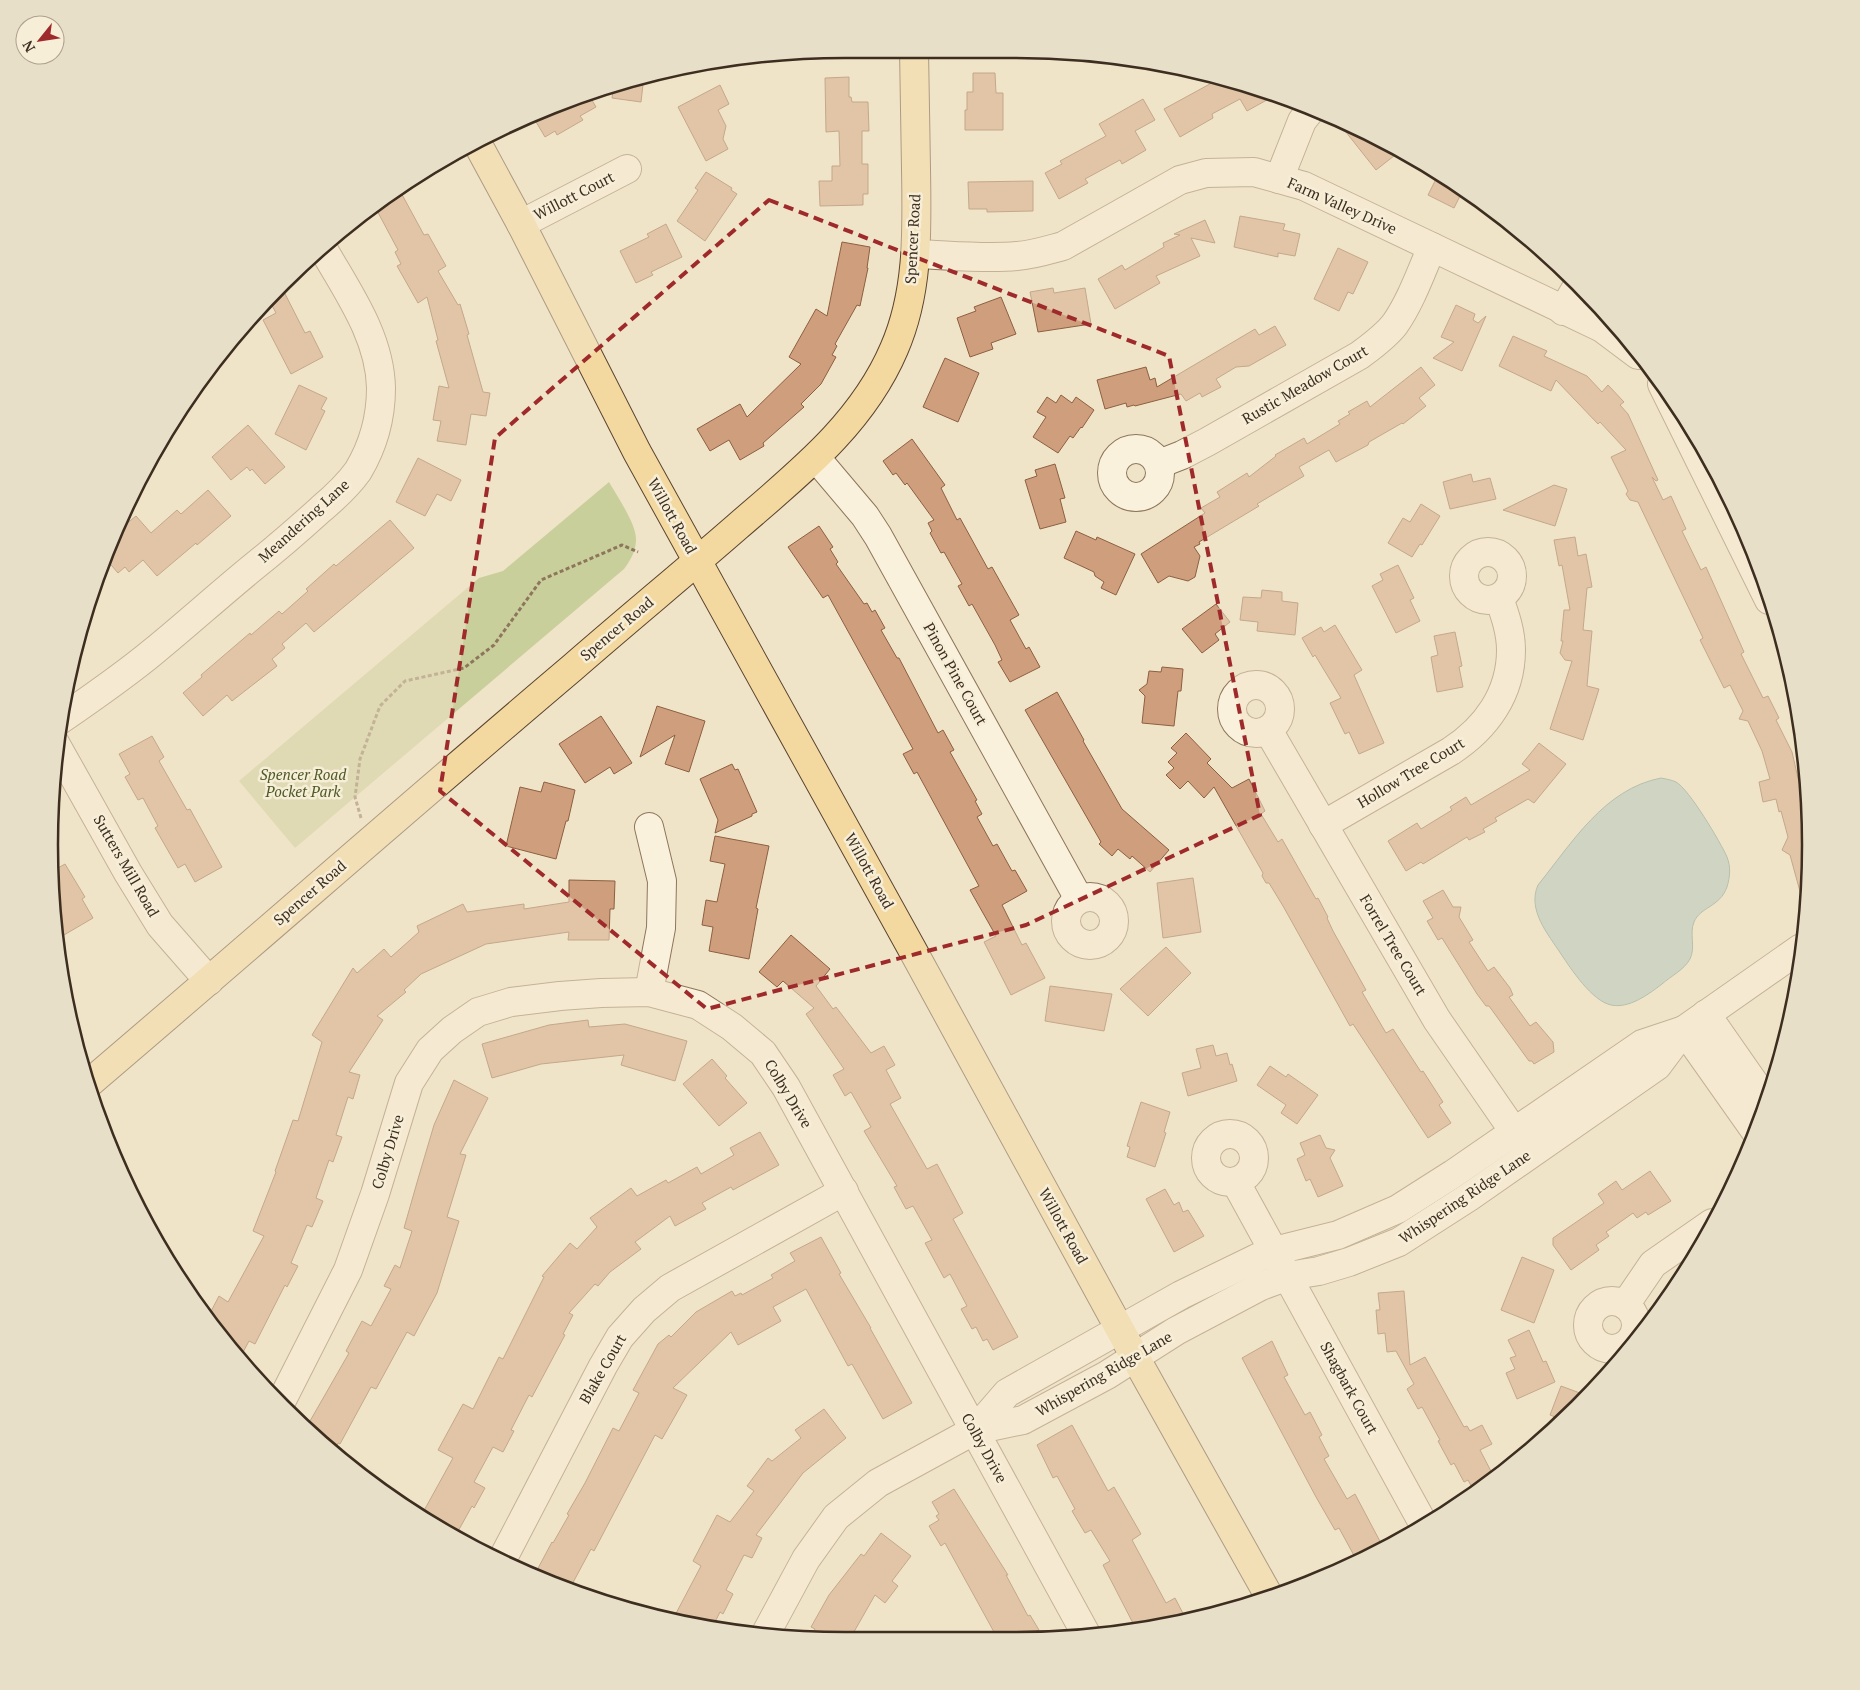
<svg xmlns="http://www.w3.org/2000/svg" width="1860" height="1690" font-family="'PT Serif',serif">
  <rect width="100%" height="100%" fill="#f0e4c8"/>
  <!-- green -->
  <path fill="#c9cf9b" d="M609 482C617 496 637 525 636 540 636 551 630 561 624 569L295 848 239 781 479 578 503 571Z"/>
  <!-- water -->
  <path fill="#a9c4bc" stroke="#6f938a" d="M1661 778C1666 779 1672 780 1676 782 1689 789 1721 843 1727 857 1731 867 1730 877 1727 887 1720 907 1700 907 1694 922 1689 934 1696 947 1690 959 1684 970 1671 976 1662 984 1649 994 1629 1009 1611 1005 1592 1001 1571 969 1561 954 1548 934 1527 910 1538 885 1572 843 1604 789 1661 778Z"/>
  <!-- building -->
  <g fill="#cf9f7d" stroke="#8d5f41">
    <polygon points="973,73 995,73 996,93 1003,93 1003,130 965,130 965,110 967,110 967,92 973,92"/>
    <polygon points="644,76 641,102 612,98 614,84"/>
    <polygon points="849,77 849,97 851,97 852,102 868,102 869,131 862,131 862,164 868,164 868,194 863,194 863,205 820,206 819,181 832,181 832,166 840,166 839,131 826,132 825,78"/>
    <polygon points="1219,79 1274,96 1247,111 1240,99 1212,114 1213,118 1180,137 1164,109"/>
    <polygon points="720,85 729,104 718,110 726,126 723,139 728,149 706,161 678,107"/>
    <polygon points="587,92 596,107 580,116 583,120 557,135 555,131 545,137 532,115"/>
    <polygon points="1143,99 1155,120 1135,131 1146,150 1122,164 1120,160 1085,179 1088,183 1059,199 1045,173 1062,164 1060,161 1106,136 1099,124"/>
    <polygon points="1334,117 1352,126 1399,152 1376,170"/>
    <polygon points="706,172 732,188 731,190 737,194 705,241 677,221 698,190 695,188"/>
    <polygon points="1439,173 1464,188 1454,208 1428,195"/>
    <polygon points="1033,181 1033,211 987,212 987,209 969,209 968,182"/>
    <polygon points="399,189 424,235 428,234 446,266 438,271 458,305 460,304 469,334 467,335 483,392 490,393 486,416 471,414 466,445 437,441 441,421 433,420 439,386 449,388 436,341 438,340 427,297 418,303 397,266 401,264 395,252 398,250 374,205"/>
    <polygon points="1240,216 1285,224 1283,230 1300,234 1295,256 1278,253 1278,257 1234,247"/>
    <polygon points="1205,220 1215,243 1191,238 1200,256 1156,276 1160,283 1115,309 1098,279 1122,265 1125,270 1164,247 1163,243 1180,235 1174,234"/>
    <polygon points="666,224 682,257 651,272 653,275 636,283 620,251 649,237 647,234"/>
    <polygon points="842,242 870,247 867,268 868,268 860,306 857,305 835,344 837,346 832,355 836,357 821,384 801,404 804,407 763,443 764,446 740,460 729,440 710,451 697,429 740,404 747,417 801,364 789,357 816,309 827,316"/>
    <polygon points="1338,248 1368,262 1353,294 1348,292 1339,311 1314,299"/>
    <polygon points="280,284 305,333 310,331 323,357 291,374 263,320 276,313 268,298"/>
    <polygon points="1053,288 1054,293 1085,288 1091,324 1038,332 1030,292"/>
    <polygon points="1001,297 1016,334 991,343 993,349 970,357 957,318 976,311 974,307"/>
    <polygon points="1456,305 1475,314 1473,320 1478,323 1486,316 1462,371 1433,358 1454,342 1441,337"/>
    <polygon points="1275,326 1286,345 1249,366 1236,367 1216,379 1221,387 1202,397 1200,393 1186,401 1181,394 1135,406 1134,405 1127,407 1126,403 1105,409 1097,380 1146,367 1150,380 1155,378 1157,387 1255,329 1259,335"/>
    <polygon points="1513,336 1547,351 1544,356 1587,376 1602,392 1608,385 1624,402 1620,405 1628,414 1658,480 1656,481 1652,477 1663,500 1671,496 1686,529 1682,531 1701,570 1706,567 1744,652 1741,654 1763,698 1768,696 1779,718 1776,720 1792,752 1809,826 1811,845 1805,906 1804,906 1790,855 1782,850 1788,837 1781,811 1779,812 1776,799 1763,802 1759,782 1770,779 1762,751 1748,721 1739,719 1743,711 1730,685 1724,688 1700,640 1703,638 1638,502 1630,500 1626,494 1628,491 1611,457 1626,450 1600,422 1598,424 1556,380 1551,391 1499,366"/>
    <polygon points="945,358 979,373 958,422 923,407"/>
    <polygon points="1421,367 1435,385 1419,398 1426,406 1403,424 1402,423 1369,442 1368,445 1336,462 1329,450 1299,467 1304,476 1257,504 1259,506 1199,542 1200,544 1194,547 1200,556 1195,577 1188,581 1169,576 1158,583 1141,554 1205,513 1201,508 1220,497 1217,492 1247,473 1249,477 1276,456 1275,455 1304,438 1307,444 1340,424 1338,421 1350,414 1348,412 1367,401 1370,407"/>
    <polygon points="299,385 327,398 321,409 325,411 306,450 275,434"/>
    <polygon points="1061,395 1072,403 1076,397 1094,410 1082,428 1081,427 1073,438 1070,436 1058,453 1033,437 1046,417 1037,412 1047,397 1056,403"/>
    <polygon points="248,425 285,467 265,484 252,469 250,471 247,467 231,480 212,457"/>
    <polygon points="912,439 945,485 941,488 957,520 960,518 988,569 992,567 1019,615 1010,620 1026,649 1029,647 1040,667 1010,682 998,662 1002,660 995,645 972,604 969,606 958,586 962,584 944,552 941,553 930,533 932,531 928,523 934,520 907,483 905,485 896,473 893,475 883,461"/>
    <polygon points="418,458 461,480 451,501 437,494 425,516 396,502"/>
    <polygon points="1055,464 1065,498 1060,499 1066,522 1040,529 1025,480 1037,476 1035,470"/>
    <polygon points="1471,474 1473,482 1490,478 1496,499 1450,509 1443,482"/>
    <polygon points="1554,485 1567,489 1555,526 1503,510"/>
    <polygon points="208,490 231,516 197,545 196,543 157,576 143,560 129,572 125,567 118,573 106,559 116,532 136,516 151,533 177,510 181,514"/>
    <polygon points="1421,504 1440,516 1422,545 1420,544 1412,557 1388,543 1403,518 1410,522"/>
    <polygon points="390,520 414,548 314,632 306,623 282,644 285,648 272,659 277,666 232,701 227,695 203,716 183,693 202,677 201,675 250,633 251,635 279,611 282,614 308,591 306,589 334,564 336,566"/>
    <polygon points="819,526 833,547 830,549 838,562 836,564 864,604 867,603 872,612 875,610 885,628 881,630 897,658 899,658 938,733 943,730 954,750 950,752 977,800 975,801 982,814 977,817 993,846 997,844 1012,871 1015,870 1027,891 1002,905 1022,945 1026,943 1045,978 1011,995 984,942 996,936 970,890 979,886 917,772 914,774 903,754 913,749 828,595 823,598 788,547"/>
    <polygon points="1076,531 1096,540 1097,537 1135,554 1116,595 1101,588 1104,582 1095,576 1094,572 1064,558"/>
    <polygon points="1575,537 1578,556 1586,554 1592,587 1587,588 1583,630 1592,631 1587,686 1599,689 1583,740 1550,729 1572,661 1565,660 1560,653 1563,641 1561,641 1564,610 1570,610 1562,565 1559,566 1554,540"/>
    <polygon points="1398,565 1414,598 1410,600 1420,621 1396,633 1372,586 1383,580 1380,574"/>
    <polygon points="1262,590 1282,592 1282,601 1298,603 1295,635 1257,631 1258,622 1240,620 1243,597 1261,598"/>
    <polygon points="1216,604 1230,622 1215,634 1219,640 1202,653 1182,629"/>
    <polygon points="1335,625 1362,670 1354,675 1384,743 1359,754 1349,732 1345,734 1330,703 1341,698 1315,655 1313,657 1302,638 1321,627 1324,632"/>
    <polygon points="1455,632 1462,666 1459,667 1463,687 1437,692 1431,657 1438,655 1434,636"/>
    <polygon points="1162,667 1183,669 1181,691 1178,691 1174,726 1142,723 1145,696 1139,690 1147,684 1149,671 1161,672"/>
    <polygon points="1057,692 1084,740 1083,741 1122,809 1169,850 1150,872 1132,856 1130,859 1118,849 1112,856 1099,844 1101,842 1025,710"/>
    <polygon points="657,706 705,721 689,772 665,764 675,735 640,757"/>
    <polygon points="601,716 632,763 614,774 610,767 585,783 559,744"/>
    <polygon points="1186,733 1211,759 1207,763 1232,788 1249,779 1265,811 1261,814 1278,842 1282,839 1316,899 1318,898 1328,917 1327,918 1333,931 1366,990 1362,992 1386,1033 1393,1029 1421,1072 1423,1071 1443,1102 1439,1105 1451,1123 1428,1138 1353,1024 1350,1026 1283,906 1269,883 1266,883 1262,876 1263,873 1214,787 1204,798 1188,781 1180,789 1166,775 1174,768 1168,762 1177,753 1171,748"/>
    <polygon points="152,736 164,757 159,761 187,810 190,809 222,867 195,882 185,864 178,868 155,828 158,826 143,798 138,800 125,777 130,774 119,754"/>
    <polygon points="1539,743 1566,764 1534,803 1528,799 1495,818 1497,821 1483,829 1485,832 1469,840 1467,837 1423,864 1421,862 1406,871 1388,841 1417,823 1421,829 1452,810 1450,807 1466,797 1471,805 1530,770 1522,764"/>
    <polygon points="732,764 735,770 738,769 757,812 752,814 752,816 715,833 718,820 700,779"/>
    <polygon points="544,782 575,790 568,821 566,821 556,859 506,846 520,787 541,792"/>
    <polygon points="715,836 769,846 756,908 758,909 749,959 709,951 713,927 702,925 706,900 717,902 725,864 710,861"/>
    <polygon points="65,864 85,897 82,899 93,918 64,935 56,923 51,872"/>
    <polygon points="1193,878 1201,932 1163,938 1157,883"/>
    <polygon points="569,880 615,881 614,909 610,909 609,940 568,940 569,932 486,944 421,974 404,990 406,992 377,1016 383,1020 349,1072 360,1075 353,1099 348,1097 336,1135 342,1137 333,1162 329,1160 316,1198 323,1201 312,1227 307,1225 291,1263 298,1266 287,1287 285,1285 255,1344 249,1341 240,1358 213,1330 207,1319 219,1296 228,1302 264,1236 253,1231 276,1172 275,1171 293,1120 298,1121 322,1042 312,1035 353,968 357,973 384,949 391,957 419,932 417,926 463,904 467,912 524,904 524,909 569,902"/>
    <polygon points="1443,890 1453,907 1461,907 1459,917 1473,940 1469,942 1488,971 1494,967 1510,988 1513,995 1509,997 1530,1026 1536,1022 1553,1042 1554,1052 1534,1064 1532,1061 1529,1061 1489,1006 1486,1006 1477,994 1442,938 1438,940 1427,921 1433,918 1423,901"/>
    <polygon points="791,935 830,969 816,986 833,1009 836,1007 871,1053 884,1046 895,1065 886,1070 901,1098 890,1104 927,1169 937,1164 963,1213 953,1219 1018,1337 993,1350 987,1339 983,1341 976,1327 972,1329 961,1309 967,1306 950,1274 944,1278 925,1243 932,1240 913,1206 906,1209 894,1187 897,1186 864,1131 871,1127 851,1092 845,1096 833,1075 844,1069 806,1014 814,1008 783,981 777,987 759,972"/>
    <polygon points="1166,947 1191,973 1148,1016 1120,989"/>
    <polygon points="1050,986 1112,994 1104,1031 1045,1021"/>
    <polygon points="588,1020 589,1027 625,1024 687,1041 675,1081 621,1065 624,1055 541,1064 492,1078 482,1044 549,1025"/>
    <polygon points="1213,1045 1216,1056 1227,1053 1230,1065 1232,1064 1237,1081 1188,1096 1182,1073 1201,1068 1196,1049"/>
    <polygon points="712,1059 727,1076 725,1078 747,1103 719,1126 683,1084"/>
    <polygon points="1270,1066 1286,1077 1288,1074 1318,1095 1297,1124 1281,1113 1286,1105 1257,1085"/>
    <polygon points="454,1080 488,1098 460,1154 466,1155 447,1217 459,1221 437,1293 414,1336 407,1332 376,1389 371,1387 340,1444 338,1443 333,1453 320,1443 306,1428 349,1353 346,1351 362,1321 371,1326 391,1289 384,1286 395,1265 400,1268 412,1231 404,1228 418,1179 434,1125"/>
    <polygon points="1141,1102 1170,1112 1164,1132 1166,1133 1155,1167 1127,1157 1130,1147 1127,1146"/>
    <polygon points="760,1132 779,1165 733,1190 731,1187 702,1203 706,1209 675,1226 670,1216 635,1242 641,1249 610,1272 598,1286 595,1284 569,1313 573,1315 563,1334 565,1335 532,1397 529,1395 511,1430 514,1431 503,1452 493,1447 474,1482 485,1488 474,1508 472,1506 456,1535 421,1516 453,1458 438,1450 463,1404 473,1409 499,1357 503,1359 544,1277 542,1276 570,1243 577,1249 597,1227 590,1218 631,1188 637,1196 666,1180 668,1183 697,1167 701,1174 734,1155 730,1148"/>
    <polygon points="1320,1135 1326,1148 1335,1150 1330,1158 1343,1186 1318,1197 1310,1179 1306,1181 1297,1159 1305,1155 1300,1143"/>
    <polygon points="1650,1171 1671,1201 1648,1215 1646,1212 1637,1218 1633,1213 1606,1232 1609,1236 1596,1245 1599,1250 1571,1270 1553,1245 1553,1238 1604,1203 1598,1194 1616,1181 1622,1190"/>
    <polygon points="1165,1189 1174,1205 1179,1202 1183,1212 1188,1210 1204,1236 1174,1252 1146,1199"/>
    <polygon points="821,1237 841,1273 839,1274 871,1328 870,1328 912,1403 883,1419 852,1364 848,1366 806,1289 773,1307 781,1321 738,1345 731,1332 673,1388 687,1395 662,1439 655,1435 594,1551 591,1549 569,1590 539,1576 540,1574 536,1572 552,1542 553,1543 569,1515 567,1514 585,1483 613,1428 619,1431 639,1393 633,1390 658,1344 669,1335 671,1337 696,1312 732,1291 735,1296 741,1293 742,1295 773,1278 771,1275 795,1261 790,1253"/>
    <polygon points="1522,1257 1554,1270 1534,1323 1501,1310"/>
    <polygon points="1404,1291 1410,1365 1425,1357 1464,1427 1467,1426 1470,1431 1482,1425 1492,1444 1480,1450 1494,1477 1475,1493 1468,1480 1464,1482 1454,1463 1451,1465 1438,1441 1440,1440 1422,1407 1418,1409 1407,1389 1414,1384 1396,1351 1387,1352 1385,1333 1378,1334 1376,1310 1380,1310 1378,1293"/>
    <polygon points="1529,1330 1543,1362 1546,1361 1555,1382 1517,1399 1506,1373 1515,1369 1510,1358 1516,1356 1508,1340"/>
    <polygon points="1272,1341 1288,1375 1284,1377 1305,1415 1310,1412 1322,1435 1319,1437 1329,1456 1324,1459 1347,1499 1355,1494 1383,1547 1357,1561 1339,1528 1335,1530 1316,1497 1242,1358"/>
    <polygon points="1561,1386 1588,1396 1578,1408 1563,1420 1550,1415"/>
    <polygon points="824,1409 846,1438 803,1473 756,1535 762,1538 752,1558 744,1555 726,1590 733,1594 723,1614 720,1612 712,1628 673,1619 701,1566 693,1561 717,1515 730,1522 754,1491 747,1486 768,1458 772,1461 801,1438 795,1430"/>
    <polygon points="1072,1425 1108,1491 1114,1487 1141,1534 1132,1540 1166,1603 1175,1598 1187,1621 1171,1626 1136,1629 1103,1565 1110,1561 1091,1530 1085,1533 1072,1511 1075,1509 1057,1476 1053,1478 1037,1445"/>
    <polygon points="954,1489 1008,1575 1006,1575 1028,1616 1030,1615 1039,1630 1035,1632 1039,1639 999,1641 945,1543 941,1546 929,1526 939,1520 936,1516 939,1514 932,1502"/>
    <polygon points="881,1533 911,1556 892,1581 898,1586 885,1603 875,1595 851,1637 811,1636 815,1629 811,1627 829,1595 861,1554 864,1556"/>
  </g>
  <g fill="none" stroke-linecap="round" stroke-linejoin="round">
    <defs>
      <g id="minor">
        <polyline points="1279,179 1302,121 1313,107"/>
        <polyline points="521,224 627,169"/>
        <path d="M916 254C949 255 983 259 1017 256 1033 255 1048 250 1063 246L1180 180 1206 173 1254 172 1304 186 1432 247 1602 328 1638 355"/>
        <polyline points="1563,311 1579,283"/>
        <polyline points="1662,384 1769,600"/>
        <circle cx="1136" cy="473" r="24"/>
        <polyline points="816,458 865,516 878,536 1079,899"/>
        <path d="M1159 464 1182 455 1207 442 1360 355C1372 346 1386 336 1395 324 1411 301 1421 272 1432 247"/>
        <circle cx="1488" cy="576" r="24"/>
        <circle cx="1256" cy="709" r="24"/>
        <path d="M60 720C92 698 124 676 154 651 187 624 219 595 252 568 276 549 299 529 321 509 334 498 348 485 358 471 373 446 381 418 381 388 380 336 347 291 322 247"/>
        <polyline points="1268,730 1437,1020 1524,1146"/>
        <polyline points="55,743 128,873 160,925 209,981"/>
        <path d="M1323 825 1451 751C1486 728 1511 694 1511 650 1511 632 1505 615 1499 598"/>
        <polyline points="649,827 662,881 661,928 649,992"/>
        <circle cx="1090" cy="921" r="24"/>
        <polyline points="1706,1014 1766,1100"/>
        <polyline points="1684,1030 1756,1132"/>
        <circle cx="1230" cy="1158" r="24"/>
        <polyline points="1237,1182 1240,1190 1424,1525"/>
        <circle cx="1612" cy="1325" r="24"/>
        <polyline points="1625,1305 1653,1264 1712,1223"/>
        <polyline points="281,1402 348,1270 375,1194 409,1083 430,1050 452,1030 478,1012 511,1002 560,996 601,993 649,992 698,1005 732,1027 763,1053 786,1087 1086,1634"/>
        <polyline points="975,1430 1007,1393 1181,1295 1257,1258 1274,1251 1338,1235 1398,1209 1453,1174 1642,1044 1684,1030"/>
        <polyline points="502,1560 603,1366 620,1337 644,1310 670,1288 844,1191"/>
        <polyline points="765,1635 806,1559 836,1517 878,1483 975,1430 1023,1420 1107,1375 1176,1331 1261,1286 1288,1276 1319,1271 1349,1262 1399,1242 1469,1197 1657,1066 1684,1030 1801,948"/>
      </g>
      <g id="major">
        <polyline points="476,141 521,224 637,452 912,949 1135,1357 1269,1596"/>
        <path d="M87 1085C249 947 409 806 572 668 627 620 683 574 738 526 798 474 862 424 894 349 919 292 917 230 916 169 915 129 915 89 914 49"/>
      </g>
    </defs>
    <!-- minor casing -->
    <use href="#minor" stroke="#8d765c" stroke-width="30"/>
    <!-- major casing -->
    <use href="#major" stroke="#5b4430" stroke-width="30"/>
    <!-- path -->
    <polyline stroke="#8d765c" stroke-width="3" stroke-dasharray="4 2.5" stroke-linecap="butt" points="361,818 355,797 360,759 380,706 405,681 464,668 494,645 541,580 622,545 638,552"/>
    <!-- minor -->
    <use href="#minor" stroke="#faf1dc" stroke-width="28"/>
    <!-- major -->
    <use href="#major" stroke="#f3d9a0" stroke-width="28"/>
  </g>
  <!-- marked area -->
  <path d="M0 0H1860V1690H0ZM769 200 1169 356 1260 815 1026 925 707 1009 440 791 495 438Z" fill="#f0e4c8" fill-opacity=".55" fill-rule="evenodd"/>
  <path fill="none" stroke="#9e2a2b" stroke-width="4" stroke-dasharray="10 6" stroke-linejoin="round" d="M769 200 1169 356 1260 815 1026 925 707 1009 440 791 495 438Z"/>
  <g text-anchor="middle" stroke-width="5" stroke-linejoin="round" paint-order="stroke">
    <!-- street labels -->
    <g font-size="15" fill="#3d2e20" stroke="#f7eed8">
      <text transform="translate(574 196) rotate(-27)" y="5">Willott Court</text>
      <text transform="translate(1342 206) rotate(24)" y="5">Farm Valley Drive</text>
      <text transform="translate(913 239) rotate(-87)" y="5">Spencer Road</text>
      <text transform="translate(1305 385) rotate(-30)" y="5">Rustic Meadow Court</text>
      <text transform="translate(672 516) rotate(61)" y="5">Willott Road</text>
      <text transform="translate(304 521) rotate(-42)" y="5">Meandering Lane</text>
      <text transform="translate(617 629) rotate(-40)" y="5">Spencer Road</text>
      <text transform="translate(955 674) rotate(61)" y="5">Pinon Pine Court</text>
      <text transform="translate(1411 773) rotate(-31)" y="5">Hollow Tree Court</text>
      <text transform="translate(126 866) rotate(60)" y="5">Sutters Mill Road</text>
      <text transform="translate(869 871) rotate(61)" y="5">Willott Road</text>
      <text transform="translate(310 893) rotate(-41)" y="5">Spencer Road</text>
      <text transform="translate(1393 945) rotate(59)" y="5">Forrel Tree Court</text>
      <text transform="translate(788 1094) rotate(59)" y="5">Colby Drive</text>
      <text transform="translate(388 1152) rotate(-73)" y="5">Colby Drive</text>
      <text transform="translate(1465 1197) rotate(-34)" y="5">Whispering Ridge Lane</text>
      <text transform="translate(1063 1226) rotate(61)" y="5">Willott Road</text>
      <text transform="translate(603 1369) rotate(-60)" y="5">Blake Court</text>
      <text transform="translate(1104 1374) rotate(-30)" y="5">Whispering Ridge Lane</text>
      <text transform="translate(1349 1388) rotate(61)" y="5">Shagbark Court</text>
      <text transform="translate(984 1448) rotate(61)" y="5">Colby Drive</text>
    </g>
    <!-- park labels -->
    <g font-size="15" font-style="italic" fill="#4d5a26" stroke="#f7eed8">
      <text x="303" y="780">Spencer Road<tspan x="303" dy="17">Pocket Park</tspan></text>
    </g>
  </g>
  <!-- crop -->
  <path d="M0 0H1860V1690H0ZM845 58H1015A787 787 0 0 1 1802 845V845A787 787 0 0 1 1015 1632H845A787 787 0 0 1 58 845V845A787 787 0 0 1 845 58Z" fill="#e8dfc9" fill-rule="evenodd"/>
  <path fill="none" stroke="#3d2e20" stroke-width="2.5" d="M845 58H1015A787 787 0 0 1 1802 845V845A787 787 0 0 1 1015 1632H845A787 787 0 0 1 58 845V845A787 787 0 0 1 845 58Z"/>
  <!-- north arrow -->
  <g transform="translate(40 40) rotate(240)"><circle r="24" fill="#f7eed8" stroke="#ada18e"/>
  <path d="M0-4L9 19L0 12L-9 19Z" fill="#9e2a2b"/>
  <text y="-8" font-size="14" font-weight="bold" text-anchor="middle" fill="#3d2e20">N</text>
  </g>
</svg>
